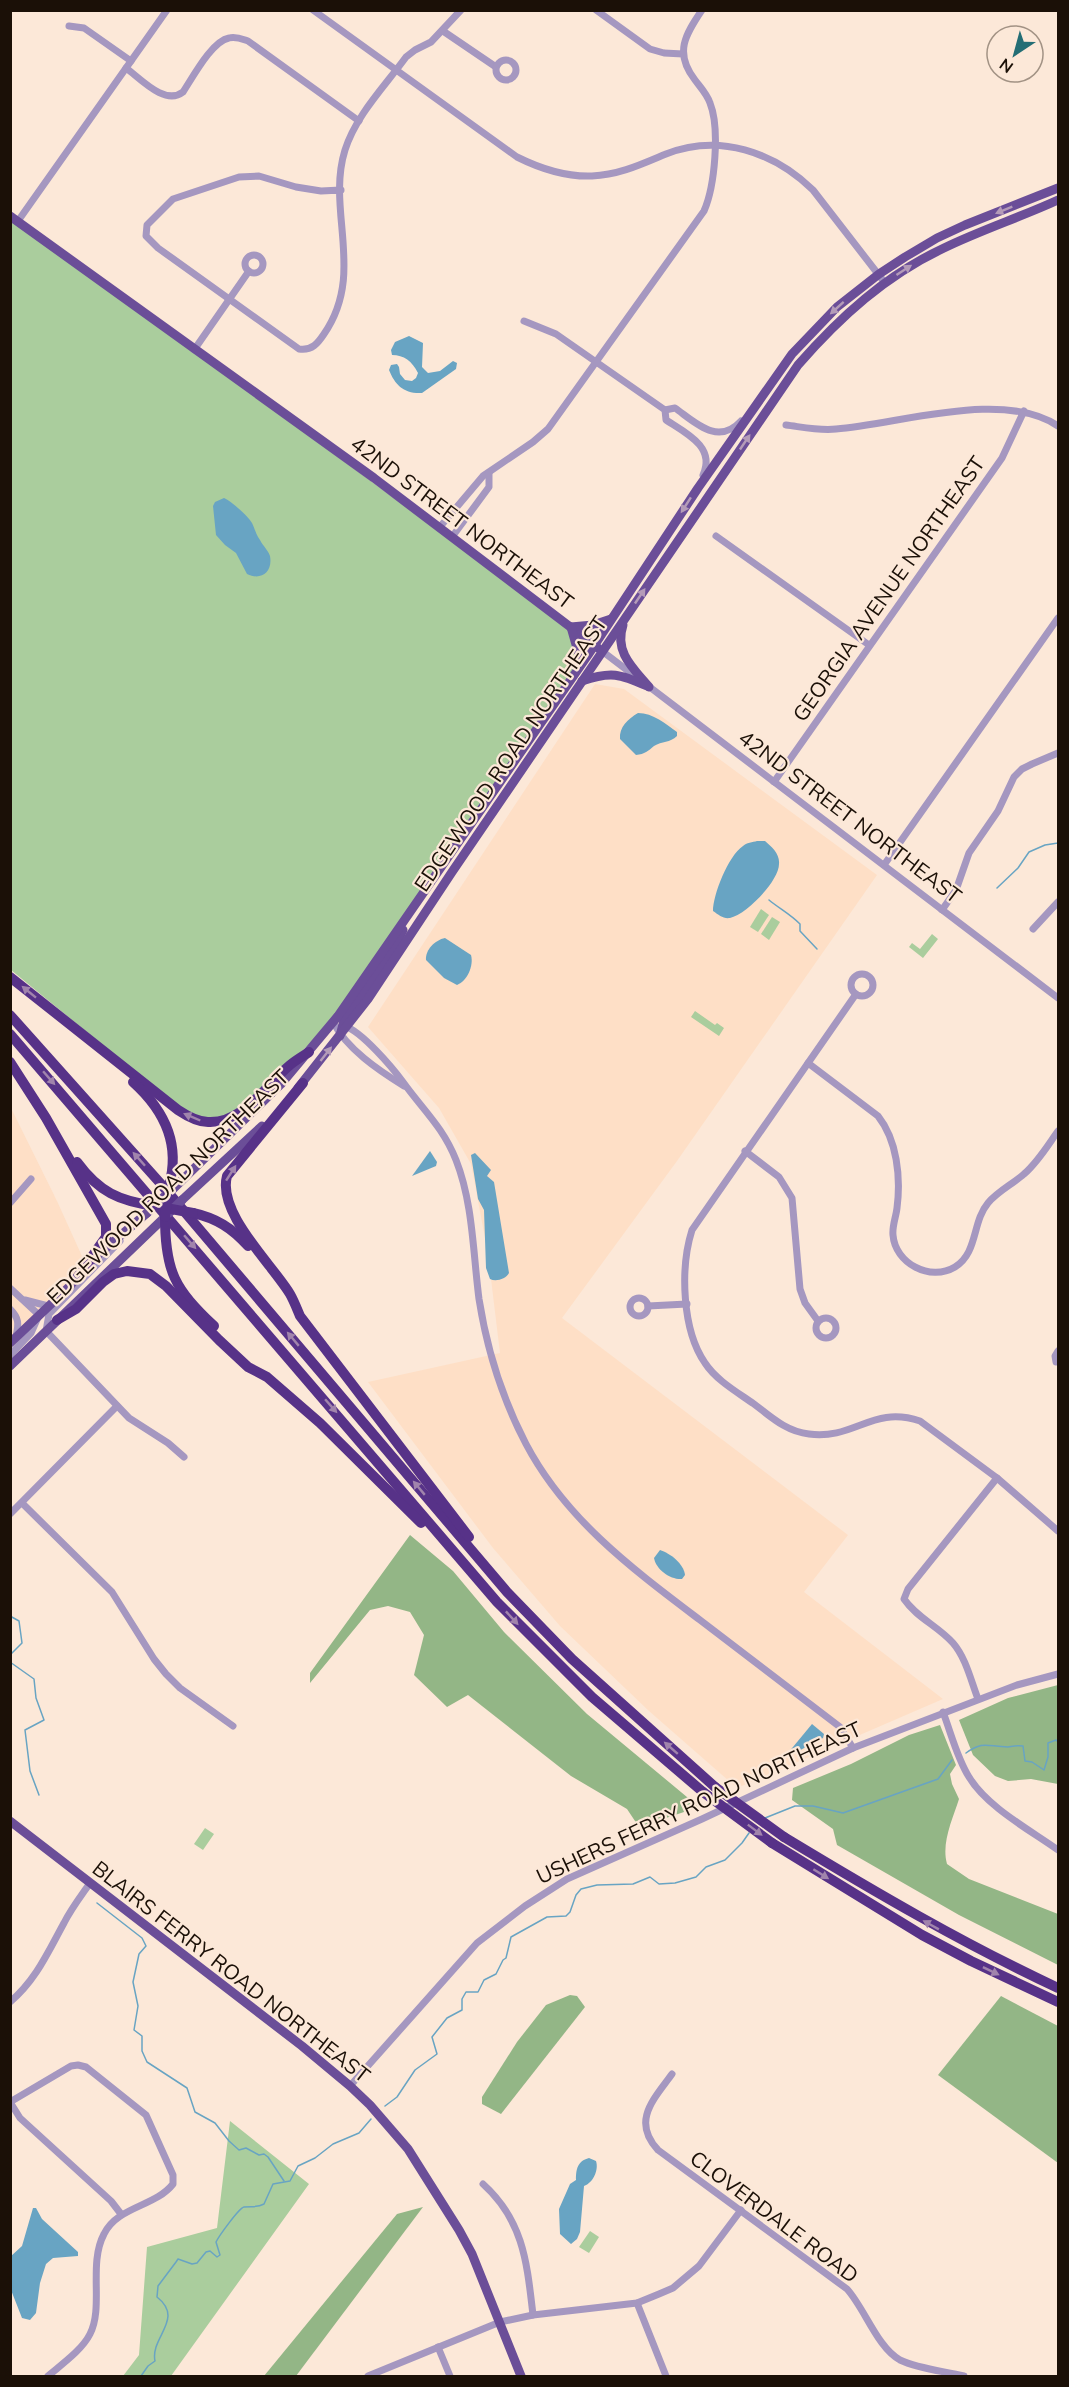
<svg xmlns="http://www.w3.org/2000/svg" width="1069" height="2387" font-family="Mulish,sans-serif">
  <rect width="100%" height="100%" fill="#fce8d8"/>
  <!-- built -->
  <g fill="#fedfc6">
    <polygon points="595,684 624,689 877,875 677,1161 562,1318 848,1535 804,1592 943,1699 737,1788 649,1711 560,1626 493,1548 368,1382 500,1353 488,1254 471,1164 439,1108 368,1027"/>
    <polygon points="10,1106 57,1201 86,1265 10,1343"/>
  </g>
  <!-- green -->
  <g fill="#aacd9d">
    <polygon points="10,216 594,645 333,1022 232,1117 192,1118 11,970"/>
    <polygon points="761,909 769,915 758,932 750,927"/>
    <polygon points="772,917 780,922 769,940 761,934"/>
    <polygon points="932,934 938,939 923,958 909,947 912,943 920,949"/>
    <polygon points="695,1011 715,1025 717,1023 724,1028 719,1036 691,1017"/>
    <polygon points="205,1828 214,1834 203,1850 194,1844"/>
    <polygon points="230,2121 309,2184 171,2376 123,2376 139,2355 147,2247 217,2228"/>
    <polygon points="590,2231 599,2237 589,2253 579,2247"/>
  </g>
  <!-- forest -->
  <g fill="#93b686">
    <polygon points="410,1535 453,1571 504,1632 587,1714 699,1807 639,1827 627,1809 571,1776 468,1695 447,1707 414,1675 424,1635 410,1612 388,1606 370,1610 310,1683 310,1673"/>
    <polygon points="1058,1685 1058,1784 1031,1779 1008,1781 995,1776 973,1755 959,1720 1008,1698"/>
    <path d="M940 1725 956 1765 950 1774 952 1784 959 1799C953 1818 941 1843 947 1864L969 1879 1058 1914V1965L959 1915 837 1845 833 1829 792 1800 793 1788 851 1764 909 1735Z"/>
    <polygon points="570,1995 577,1996 585,2007 501,2114 482,2104 482,2097 517,2042 546,2005"/>
    <polygon points="1001,1996 1058,2026 1058,2163 938,2075"/>
    <polygon points="423,2207 296,2376 264,2376 397,2214"/>
  </g>
  <!-- water -->
  <g fill="#68a4c3">
    <path d="M409 336 423 343 422 367 428 373 440 371 453 361 457 363 456 369 422 393C404 394 395 385 389 370L391 365 397 364 399 367 400 374 405 380 412 381 416 378 418 373C412 361 404 355 392 355L391 350 395 342Z"/>
    <path d="M224 498C231 501 248 516 252 523 255 529 256 535 260 540 263 546 268 550 270 556 273 572 261 581 247 574L236 553 225 545 216 535 213 506 215 502Z"/>
    <path d="M638 713C653 713 666 724 677 732V736C670 743 662 741 654 746 648 751 645 754 636 755L620 739C619 727 628 719 638 713Z"/>
    <path d="M757 841H765C772 847 780 854 779 864 779 881 746 915 730 918 723 919 719 915 713 911 713 895 728 856 743 846 746 843 753 842 757 841Z"/>
    <path d="M445 938 471 955C474 966 467 981 457 985L444 978 426 960C425 950 435 940 445 938Z"/>
    <polygon points="430,1151 437,1162 436,1166 412,1176"/>
    <path d="M475 1153 491 1170 487 1176 494 1182 509 1273C506 1279 496 1282 490 1279L486 1268 484 1210 478 1199 471 1155Z"/>
    <path d="M660 1550C670 1553 684 1564 685 1575L682 1579C671 1580 656 1570 654 1558Z"/>
    <polygon points="812,1724 824,1734 823,1738 791,1755 788,1753"/>
    <path d="M589 2158 596 2161C599 2170 593 2183 584 2186L580 2232 577 2239 571 2244 560 2234 559 2209 570 2184 576 2180C576 2170 577 2161 589 2158Z"/>
    <polygon points="33,2208 36,2208 42,2219 78,2252 78,2256 53,2258 46,2264 40,2283 36,2313 30,2320 22,2318 11,2290 10,2257 22,2246"/>
  </g>
  <g fill="none" stroke-linecap="round" stroke-linejoin="round">
    <!-- stream -->
    <g stroke="#68a4c3" stroke-width="1.5">
      <polyline points="997,888 1018,868 1029,852 1045,845 1058,843"/>
      <path d="M769 900C780 909 790 914 800 924V931L817 949"/>
      <polyline points="10,1616 19,1621 22,1643 10,1655"/>
      <polyline points="10,1662 34,1679 36,1698 44,1720 25,1730 30,1771 39,1795"/>
      <path d="M966 1753C984 1740 988 1747 1008 1747 1014 1746 1017 1745 1023 1746L1025 1761 1032 1762 1044 1770 1048 1757V1743L1056 1740 1058 1742"/>
      <polyline points="765,1818 795,1806 813,1806 843,1813 938,1779 952,1760"/>
      <polyline points="97,1903 142,1938 146,1946 139,1954 133,1982 138,2006 134,2030 142,2036 142,2051 147,2062 187,2088 195,2112 215,2123 229,2141 239,2150 246,2148 259,2155 264,2154 268,2157 284,2181"/>
      <polyline points="385,2106 397,2097 415,2070 437,2054 432,2037 447,2018 462,2010 462,1999 466,1992 478,1992 484,1980 496,1974 503,1960 506,1958 511,1937 547,1917 566,1916 570,1912 576,1895 581,1889 597,1885 633,1884 650,1877 659,1884 675,1883 696,1877 706,1867 725,1860 742,1843 749,1833"/>
      <path d="M141 2376 148 2366 155 2361C150 2337 185 2319 157 2297L158 2286 176 2262 178 2259 192 2264 197 2263 206 2252 210 2251 217 2257 220 2255 216 2242C219 2236 239 2208 244 2207 252 2206 257 2208 264 2204L273 2184 290 2181 298 2166 315 2158 333 2144 359 2133 371 2119"/>
    </g>
    <!-- minor -->
    <g stroke="#a597c0" stroke-width="7">
      <path d="M313 10 517 157C541 169 565 177 592 176 619 175 642 164 666 154 719 133 774 152 813 190L885 283"/>
      <polyline points="596,10 650,49 664,53 683,54"/>
      <polyline points="69,26 84,28 131,61"/>
      <polyline points="443,31 496,67"/>
      <circle cx="506" cy="70" r="10"/>
      <path d="M126 68C141 79 165 106 183 92 193 77 212 41 229 38 236 36 242 39 248 41L359 121"/>
      <path d="M341 190 321 191 296 187 259 176 239 177 173 199 147 225 146 236 158 248 299 349C312 351 318 343 324 334 366 273 326 211 345 150 356 115 385 86 406 57L415 50 431 42 461 10"/>
      <polyline points="18,221 167,10"/>
      <circle cx="254" cy="264" r="9"/>
      <path d="M524 321 556 334 665 410 666 420C686 433 716 447 703 475"/>
      <polyline points="194,350 249,271"/>
      <path d="M665 410 675 408C696 423 718 446 741 421"/>
      <path d="M786 425C802 427 820 431 836 429 900 424 1003 389 1058 426"/>
      <path d="M439 528 483 476 533 442 548 429 704 211C715 186 720 128 710 103 707 94 701 88 695 80 674 53 685 35 702 10"/>
      <polyline points="716,536 869,645"/>
      <polyline points="452,537 489,487 489,473"/>
      <polyline points="602,651 636,677"/>
      <polyline points="647,685 1058,998"/>
      <polyline points="774,782 1002,458 1024,411"/>
      <polyline points="884,865 1058,618"/>
      <polyline points="942,910 956,890 969,853 998,811 1014,777 1022,769 1032,764 1058,753"/>
      <polyline points="1033,929 1058,902"/>
      <circle cx="862" cy="985" r="11"/>
      <path d="M856 994 692 1230C680 1268 682 1330 705 1363 716 1380 737 1392 754 1404 771 1417 787 1432 809 1434 855 1440 872 1405 920 1421L997 1478 1058 1531"/>
      <path d="M333 1022C347 1049 378 1070 404 1086"/>
      <path d="M345 1026C362 1032 392 1067 403 1082 423 1110 443 1127 456 1160 473 1203 473 1253 479 1299 487 1350 502 1398 526 1444 566 1520 634 1570 700 1620 747 1656 794 1692 840 1727L853 1748"/>
      <path d="M808 1063 878 1116C897 1140 901 1177 897 1208 896 1217 892 1226 893 1235 895 1263 930 1282 955 1267 978 1253 972 1222 988 1203 998 1191 1013 1184 1024 1174 1038 1162 1048 1145 1058 1131"/>
      <polyline points="745,1151 779,1177 792,1198 800,1289 805,1303 818,1321"/>
      <polyline points="10,1203 31,1179"/>
      <polyline points="120,1241 49,1314 46,1331 129,1418 168,1443 184,1457"/>
      <polyline points="10,1288 39,1315 31,1333 10,1355"/>
      <circle cx="639" cy="1307" r="9"/>
      <polyline points="25,1300 48,1306"/>
      <polyline points="648,1306 687,1304"/>
      <path d="M10 1309C19 1318 19 1324 16 1336"/>
      <circle cx="826" cy="1328" r="10"/>
      <polyline points="1056,1362 1055,1356 1058,1351"/>
      <polyline points="22,1503 112,1592 154,1659 166,1674 180,1688 233,1726"/>
      <polyline points="10,1514 117,1406"/>
      <path d="M978 1699C971 1681 966 1658 953 1643 938 1626 917 1618 904 1599L908 1589 997 1478"/>
      <path d="M943 1712C951 1733 957 1758 969 1777 987 1807 1030 1830 1058 1850"/>
      <path d="M10 2002C36 1980 48 1952 64 1923 71 1909 81 1896 90 1883"/>
      <path d="M672 2074C654 2099 631 2121 658 2150L847 2289C865 2309 877 2347 900 2360 919 2369 943 2371 964 2376"/>
      <polyline points="350,2086 477,1943 525,1906 567,1879 702,1819 853,1748 1017,1685 1058,1674"/>
      <path d="M10 2102 71 2066 78 2065 86 2067 146 2115 173 2175V2184C155 2207 118 2206 104 2234 88 2264 104 2307 90 2334 82 2350 62 2364 48 2376"/>
      <polyline points="10,2102 20,2118 111,2201 121,2214"/>
      <path d="M483 2184C524 2221 527 2264 533 2315"/>
      <polyline points="637,2303 666,2376"/>
      <polyline points="438,2347 450,2376"/>
      <polyline points="368,2376 500,2322 533,2315 637,2303 659,2294 673,2288 699,2266 741,2210"/>
    </g>
    <!-- major -->
    <g stroke="#6b4e98" stroke-width="9">
      <polyline points="10,216 374,478 598,648"/>
      <path d="M623 625C614 652 633 668 649 687"/>
      <polyline points="571,627 593,625 611,619"/>
      <polyline points="571,627 579,655 579,666"/>
      <path d="M582 681C611 671 620 674 647 686"/>
      <polyline points="340,1036 344,1020 390,954 403,930"/>
      <path d="M298 1088 368 999 452 872 798 365C840 317 886 275 944 248 981 230 1021 217 1058 200"/>
      <polyline points="173,1189 281,1084 338,1016 588,655 698,488 792,354 837,307 879,274 905,257 937,238 965,225 1058,188"/>
      <polyline points="182,1200 262,1126"/>
      <polyline points="10,1343 70,1286 86,1265 147,1213"/>
      <polyline points="10,1366 165,1217"/>
      <polyline points="10,1821 302,2046 350,2086 370,2105 408,2149 459,2230 472,2254 521,2376"/>
    </g>
    <!-- highway -->
    <g stroke="#573288" stroke-width="10">
      <path d="M10 977 178 1110C187 1116 197 1122 208 1122 243 1124 266 1085 290 1065 296 1060 303 1056 309 1052"/>
      <polyline points="10,1015 161,1184 507,1592 572,1659 715,1787"/>
      <polyline points="10,1034 497,1602 592,1697 703,1792"/>
      <polyline points="10,1062 46,1118 106,1224 106,1237 86,1265"/>
      <path d="M133 1082C163 1109 181 1143 169 1185"/>
      <path d="M303 1083 227 1176C217 1213 272 1264 290 1294 294 1301 297 1309 300 1316L469 1537"/>
      <path d="M77 1162C99 1192 119 1201 155 1206"/>
      <path d="M193 1213C216 1218 232 1228 248 1246"/>
      <path d="M165 1217C165 1272 175 1289 214 1326"/>
      <polyline points="57,1320 76,1309 103,1282 114,1274 127,1271 150,1274 166,1286 219,1340 248,1367 267,1377 320,1423 421,1523"/>
      <path d="M784 1837C875 1892 962 1943 1058 1988"/>
      <polyline points="772,1843 922,1935 971,1961 1058,2002"/>
    </g>
    <!-- major-bridge -->
    <g stroke="#6b4e98" stroke-width="9">
      <polyline points="147,1213 169,1192"/>
      <polyline points="169,1213 182,1200"/>
    </g>
    <!-- highway-bridge -->
    <g stroke="#573288" stroke-width="10">
      <polyline points="155,1206 193,1213"/>
      <polyline points="165,1217 169,1185"/>
      <polyline points="715,1787 784,1837"/>
      <polyline points="703,1792 772,1843"/>
    </g>
  </g>
  <!-- one-way arrows -->
  <defs><path id="oneway-solid" d="M-6-.8H1V-3.2L6.5 0L1 3.2V.8H-6Z" transform="scale(1.5)"/></defs>
  <g fill="#b49bb8">
    <use href="#oneway-solid" transform="translate(1004 210) rotate(158)"/>
    <use href="#oneway-solid" transform="translate(904 270) rotate(-33)"/>
    <use href="#oneway-solid" transform="translate(837 308) rotate(138)"/>
    <use href="#oneway-solid" transform="translate(745 442) rotate(-56)"/>
    <use href="#oneway-solid" transform="translate(686 505) rotate(123)"/>
    <use href="#oneway-solid" transform="translate(640 596) rotate(-56)"/>
    <use href="#oneway-solid" transform="translate(326 1054) rotate(-52)"/>
  </g>
  <g fill="#a184ac">
    <use href="#oneway-solid" transform="translate(29 992) rotate(-141)"/>
    <use href="#oneway-solid" transform="translate(49 1078) rotate(49)"/>
    <use href="#oneway-solid" transform="translate(192 1117) rotate(-157)"/>
    <use href="#oneway-solid" transform="translate(139 1159) rotate(-132)"/>
    <use href="#oneway-solid" transform="translate(231 1173) rotate(-57)"/>
    <use href="#oneway-solid" transform="translate(190 1242) rotate(49)"/>
    <use href="#oneway-solid" transform="translate(293 1339) rotate(-130)"/>
    <use href="#oneway-solid" transform="translate(331 1406) rotate(49)"/>
    <use href="#oneway-solid" transform="translate(419 1488) rotate(-130)"/>
    <use href="#oneway-solid" transform="translate(512 1618) rotate(47)"/>
    <use href="#oneway-solid" transform="translate(671 1748) rotate(-139)"/>
    <use href="#oneway-solid" transform="translate(755 1830) rotate(37)"/>
    <use href="#oneway-solid" transform="translate(821 1874) rotate(32)"/>
    <use href="#oneway-solid" transform="translate(931 1925) rotate(-151)"/>
    <use href="#oneway-solid" transform="translate(991 1971) rotate(26)"/>
  </g>
  <g text-anchor="middle" stroke-width="4.5" stroke-linejoin="round" paint-order="stroke">
    <!-- street labels -->
    <g font-size="21" fill="#1b1007" stroke="#fce8d8">
      <text transform="translate(462 523) rotate(37)" y="7">42ND STREET NORTHEAST</text>
      <text transform="translate(889 589) rotate(-55)" y="7">GEORGIA AVENUE NORTHEAST</text>
      <text transform="translate(511 754) rotate(-56)" y="7">EDGEWOOD ROAD NORTHEAST</text>
      <text transform="translate(850 817) rotate(37)" y="7">42ND STREET NORTHEAST</text>
      <text transform="translate(168 1187) rotate(-44)" y="7">EDGEWOOD ROAD NORTHEAST</text>
      <text transform="translate(699 1803) rotate(-25)" y="7">USHERS FERRY ROAD NORTHEAST</text>
      <text transform="translate(231 1972) rotate(38)" y="7">BLAIRS FERRY ROAD NORTHEAST</text>
      <text transform="translate(774 2217) rotate(37)" y="7">CLOVERDALE ROAD</text>
    </g>
  </g>
  <!-- border -->
  <rect width="1069" height="2387" fill="none" stroke="#1b1007" stroke-width="24"/>
  <!-- north arrow -->
  <g transform="translate(1015 54) rotate(216)"><circle r="28" fill="#fce8d8" stroke="#a29284" stroke-width="1.5"/>
  <path d="M0-4.5L10 22L0 15L-10 22Z" fill="#246e75"/>
  <text y="-9" font-size="16" font-weight="bold" text-anchor="middle" fill="#1b1007">N</text>
  </g>
</svg>
